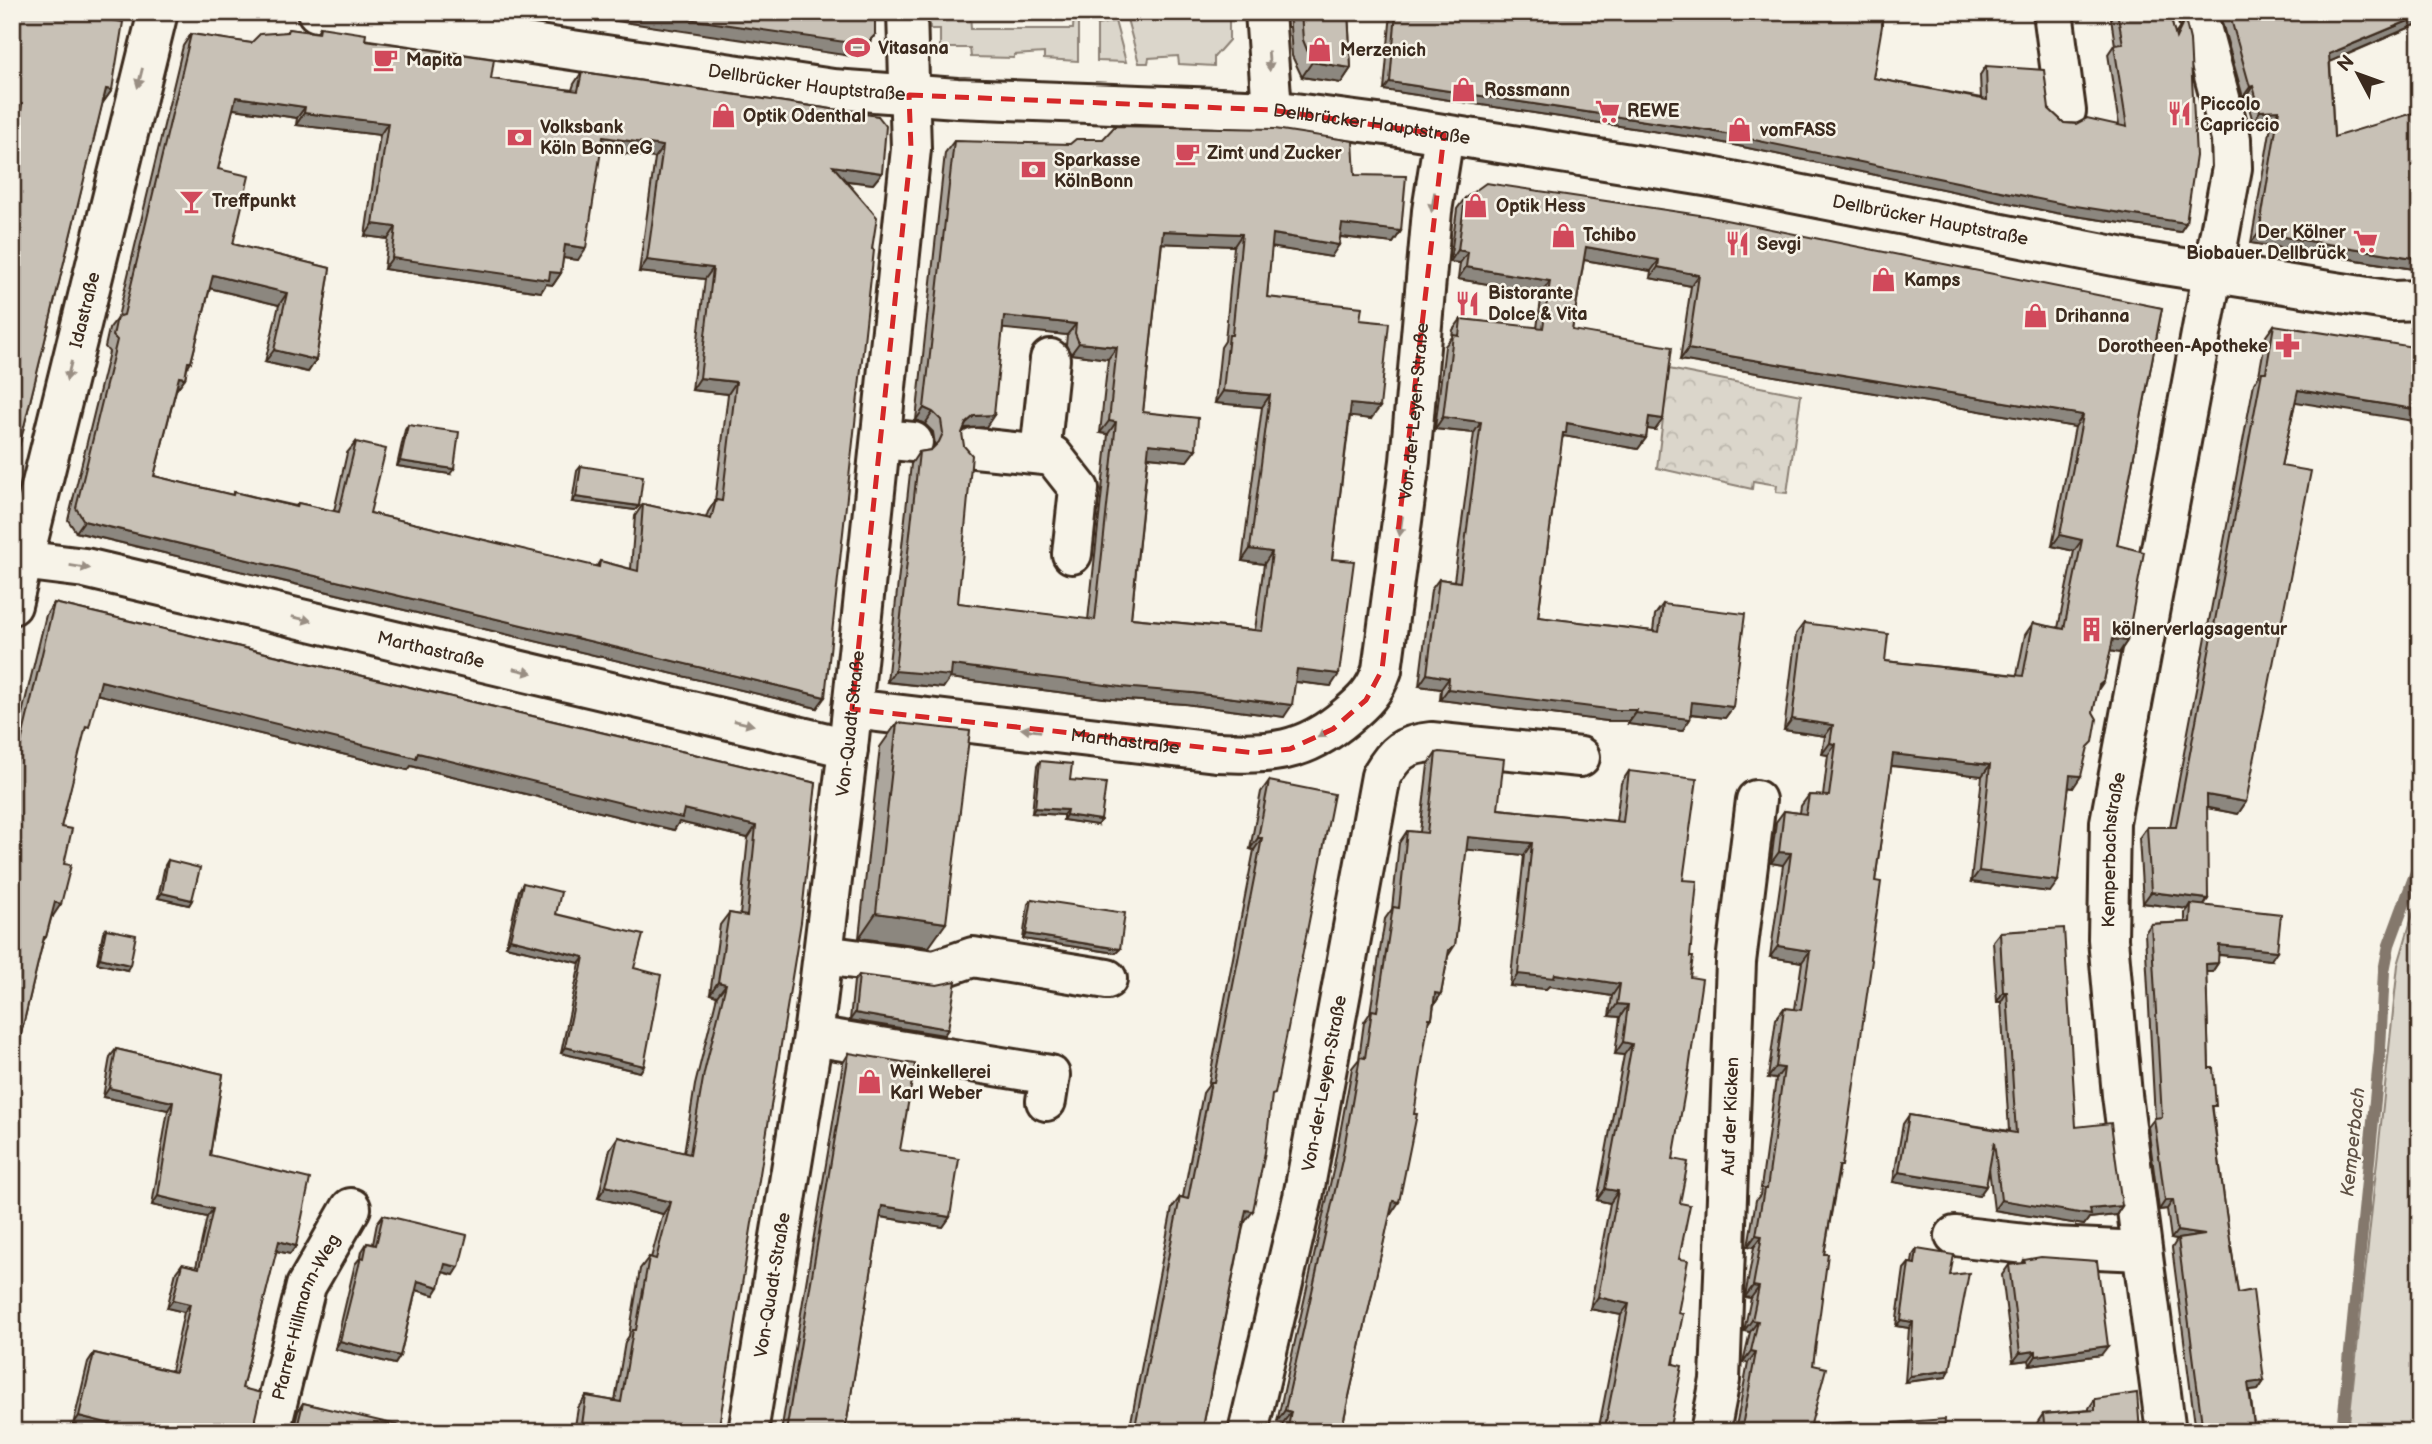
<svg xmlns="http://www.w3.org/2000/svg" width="2432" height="1444" font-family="'Balsamiq Sans',sans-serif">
  <defs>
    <pattern id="forest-crowns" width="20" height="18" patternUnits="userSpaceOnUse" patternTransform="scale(1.75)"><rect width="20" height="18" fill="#dbd6cb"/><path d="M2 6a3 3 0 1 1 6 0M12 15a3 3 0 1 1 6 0" fill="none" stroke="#bdb8ae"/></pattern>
  </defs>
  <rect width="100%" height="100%" fill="#f7f3e8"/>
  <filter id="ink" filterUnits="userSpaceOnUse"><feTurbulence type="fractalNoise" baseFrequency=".0143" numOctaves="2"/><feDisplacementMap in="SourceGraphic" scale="14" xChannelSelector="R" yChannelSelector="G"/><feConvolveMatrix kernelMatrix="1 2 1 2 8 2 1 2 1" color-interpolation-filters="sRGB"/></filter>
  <g filter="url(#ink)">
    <!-- green -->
    <g fill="#dbd6cb" stroke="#8b8074" stroke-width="2">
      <polygon points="940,12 970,12 971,29 1073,29 1074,13 1078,13 1078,61 1044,59 1044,53 1014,55 1014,58 971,57 970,48 940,48 940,29 930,29 929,18 940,18"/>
      <polygon points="1161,12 1229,12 1229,40 1214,57 1214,66 1179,64 1178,56 1149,58 1148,63 1139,63 1127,19"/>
      <polygon points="1115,21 1126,62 1097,61 1097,25"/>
      <polygon points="2420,890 2420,1432 2348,1432 2398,965"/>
    </g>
    <!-- forest -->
    <polygon fill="url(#forest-crowns)" stroke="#8b8074" stroke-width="2" points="1669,369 1801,395 1787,493 1776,492 1777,485 1753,481 1752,489 1657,468"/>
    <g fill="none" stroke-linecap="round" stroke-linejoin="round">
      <!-- stream -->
      <polyline stroke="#84786c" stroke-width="12" points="2342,1432 2380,1050 2384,971 2389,945 2420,861"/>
      <defs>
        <g id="minor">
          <path id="s1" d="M317 12 833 89 957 98 1272 110 1393 126 1711 177 2145 262 2393 301 2420 300"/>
          <polyline points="1265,12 1272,110"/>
          <polyline points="2053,12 2066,111"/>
          <polyline points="881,439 913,442"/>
          <polyline points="975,448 1053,456 1079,489 1072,554"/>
          <polyline points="1040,454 1050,359"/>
          <path id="s2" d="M12 559 85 568 848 748"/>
          <path id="s3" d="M12 605 158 12"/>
          <path id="s4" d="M852 709 1216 752C1271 754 1303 754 1347 716 1364 702 1375 691 1382 670L1410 461 1432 211 1444 135"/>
          <polyline points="824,955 935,970 973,957 1107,979"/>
          <polyline points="813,1036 1050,1075 1046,1101"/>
          <polyline points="1955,1236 2053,1247 2142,1251"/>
          <path id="s5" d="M270 1432 306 1286 351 1208"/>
          <path id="s6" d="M748 1432 813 1036 848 748 911 149 907 12"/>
          <path id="s7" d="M1248 1432 1303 1197 1381 776C1395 752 1403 745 1431 742L1580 757"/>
          <path id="s8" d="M1710 1432 1720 1380 1736 962 1756 800"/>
          <path id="s9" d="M2166 1432 2122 1095 2108 939 2110 822 2232 168 2231 139 2197 12"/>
        </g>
      </defs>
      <!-- minor casing -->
      <use href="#minor" stroke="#3b2a1e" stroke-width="44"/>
      <!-- minor -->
      <use href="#minor" stroke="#f7f3e8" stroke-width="38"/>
    </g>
    <!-- wall -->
    <g fill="#aca69d" stroke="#3b2a1e" stroke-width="2" fill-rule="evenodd">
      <polygon points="12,12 112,90 102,104 12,476 12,156 14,150 12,150"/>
      <polygon points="1289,12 1348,12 1351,68 1341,83 1302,77 1292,56"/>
      <polygon points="1391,12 1882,12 1873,78 1981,98 1980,75 1986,66 2049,109 2064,123 2119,125 2108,54 2114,45 2115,45 2110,12 2169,12 2175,35 2185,19 2186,223 2180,232 2056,213 1705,139 1384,90"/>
      <polygon points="2219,12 2420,12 2420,23 2330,62 2334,137 2418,270 2251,243 2272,120 2253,122 2246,97 2243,97"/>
      <path d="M320 27 491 79 572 90 574 84 582 72 882 173 873 184 846 181 872 249 817 708 76 532 68 520 109 352 105 347 109 329 118 317 183 46 191 34 251 43 286 32 289 29 316 33ZM233 109 297 118 296 125 380 135 365 236 388 239 384 269 541 292 546 284 553 285 561 273 563 258 578 260 601 150 655 158 639 272 705 279 692 390 728 394 715 501 708 512 706 518 643 504 635 516 631 569 600 561 596 567 370 513 356 442 347 453 334 511 298 503 296 506 234 492 232 495 154 476 176 390 185 378 187 369 191 362 210 288 279 305 265 362 308 372 316 360 330 268 233 244 218 169Z"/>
      <path d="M954 141 1355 175 1401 231 1393 243 1340 237 1331 257 1271 247 1267 297 1360 320 1371 419 1350 416 1332 559 1331 686 1295 682 1284 717 1185 704 1112 699 950 678 943 688 887 682 911 464 919 452 931 450 935 445 933 432 925 424 916 420 945 153ZM1162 243 1234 246 1225 341 1221 347 1215 403 1262 407 1242 561 1264 564 1255 630 1131 618 1148 457 1187 461 1196 449 1143 412ZM1003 328 1067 335 1066 345 1071 354 1108 359 1100 433 1108 434 1088 620 958 603 962 433 965 428 986 427Z"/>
      <polygon points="1465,198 2162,308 2117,545 2127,641 2119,653 2110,651 2104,681 2098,690 2093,712 2087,749 2073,788 2069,787 2050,892 1971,882 1982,776 1891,766 1875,881 1839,1171 1824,1254 1813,1365 1811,1424 1944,1432 1735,1432 1748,1363 1743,1362 1750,1332 1744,1331 1751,1298 1745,1297 1754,1247 1748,1246 1756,1200 1760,1195 1776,1079 1768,1078 1776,1019 1784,1008 1795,1009 1802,962 1770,957 1783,865 1771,863 1776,822 1784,811 1800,813 1801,806 1809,795 1823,796 1828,755 1822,754 1825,736 1784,730 1796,634 1804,623 1885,661 2017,675 2025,635 2033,623 2058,628 2074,551 2052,546 2075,427 1680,360 1691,286 1650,278 1651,271 1584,260 1572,330 1655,430 1647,429 1646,438 1638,449 1564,436 1562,438 1538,617 1653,631 1655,615 1663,604 1733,707 1725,718 1691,714 1690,719 1682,731 1628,724 1629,721 1607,721 1440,700 1441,689 1419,686 1431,590 1439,579 1454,581 1474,433 1435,429 1445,346 1452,337 1453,330 1461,319 1537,328 1542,293 1458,279 1460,263 1450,262 1457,209"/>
      <polygon points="2274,325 2295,402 2281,466 2246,802 2238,814 2207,808 2204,906 2271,960 2218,955 2218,963 2212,972 2206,972 2209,1068 2213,1111 2225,1206 2238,1293 2264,1381 2258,1390 2250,1391 2255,1432 2196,1432 2172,1248 2177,1240 2171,1239 2167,1209 2159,1210 2148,1127 2155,1118 2145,933 2151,924 2185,922 2185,913 2188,909 2143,903 2139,838 2147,827 2170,827 2254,383 2259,375 2266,336"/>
      <polygon points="408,425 450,474 397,466 405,430"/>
      <polygon points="581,466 639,506 635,510 572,502 577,471"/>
      <polygon points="54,603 816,783 718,1432 574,1432 578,1408 586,1396 615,1401 625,1342 629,1336 640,1269 649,1257 651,1258 663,1214 598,1198 610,1149 618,1137 684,1153 695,1085 717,996 710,994 720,925 729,913 740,915 748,838 679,822 674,830 411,766 408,770 97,694 83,735 61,827 53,916 52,915 46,937 43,941 12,1072 12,755 46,615"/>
      <polygon points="897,723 929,947 859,938 880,747"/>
      <polygon points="1436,753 1498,809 1616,821 1621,783 1629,771 1683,880 1690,977 1673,1159 1680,1203 1679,1259 1678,1313 1669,1432 1598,1432 1621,1315 1590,1309 1610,1203 1597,1200 1624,1055 1615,1054 1620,1017 1609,1016 1612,996 1549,986 1546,989 1510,986 1524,855 1466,849 1455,945 1448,956 1441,994 1434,1005 1432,1018 1428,1024 1391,1214 1390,1213 1343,1423 1366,1432 1281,1432 1283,1423 1277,1422 1333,1171 1352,1068 1359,1059 1364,1022 1370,1013 1385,919 1392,909 1399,843 1407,831 1420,832 1428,765"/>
      <polygon points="1040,761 1097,825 1063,820 1063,815 1032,813 1037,766"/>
      <polygon points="1269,781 1271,1099 1245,1222 1244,1222 1202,1432 1129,1432 1172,1208 1180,1197 1183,1197 1203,1093 1208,1086 1254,850 1250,849 1261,792"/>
      <polygon points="168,860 192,900 189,905 158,898 165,865"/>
      <polygon points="523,883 556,914 634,968 644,1066 640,1072 561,1053 580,963 506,946 519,890"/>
      <polygon points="1032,899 1120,949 1116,953 1023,939 1028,904"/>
      <polygon points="106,929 127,970 97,963 103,933"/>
      <polygon points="2000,932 2076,1127 2122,1206 2116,1215 2089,1218 2084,1225 1994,1210 1989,1168 1986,1186 1979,1196 1893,1182 1903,1124 1909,1115 2009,1131 2001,1002 1997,1002 1993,941"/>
      <polygon points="859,975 948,1029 944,1035 850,1020 854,981"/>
      <polygon points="116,1049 223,1074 210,1155 296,1246 290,1254 276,1251 242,1388 73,1425 88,1362 94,1353 171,1371 184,1312 167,1308 176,1272 182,1264 196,1267 207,1217 152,1205 168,1110 103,1097 110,1057"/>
      <polygon points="849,1053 900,1150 950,1217 943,1227 880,1217 845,1432 781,1432 843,1063"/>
      <polygon points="383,1215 454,1275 443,1272 434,1295 416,1290 400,1356 395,1364 335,1349 355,1264 361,1257 362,1251 367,1243 373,1244 377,1223"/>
      <polygon points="1917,1249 1950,1275 1950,1370 1946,1377 1905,1382 1909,1328 1896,1326 1904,1269 1909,1263 1912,1263 1913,1255"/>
      <polygon points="2024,1260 2101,1355 2030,1365 2029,1360 2013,1362 2002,1275 2009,1265 2022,1264"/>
      <polygon points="2095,1399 2140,1432 2038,1432 2037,1423 2043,1414 2089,1410 2089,1408"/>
      <polygon points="303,1403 414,1432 293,1432 298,1411"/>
    </g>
    <!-- shaded-wall -->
    <g fill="#8c877f" stroke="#3b2a1e" stroke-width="2">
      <polygon points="556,12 640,12 875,35 867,46 857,57"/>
      <polygon points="2420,16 2420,23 2322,65 2329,54"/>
      <polygon points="1312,62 1351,68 1341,83 1302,77"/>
      <polygon points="1390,82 1711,131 2186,223 2180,232 2056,213 1705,139 1384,90"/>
      <polygon points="2253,86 2246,97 2243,97 2250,87"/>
      <polygon points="106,89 112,90 102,104"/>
      <polygon points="236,97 305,107 297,118 228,108"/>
      <polygon points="12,102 22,104 12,118"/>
      <polygon points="2279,110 2272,120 2253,122 2260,111"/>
      <polygon points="304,113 388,123 380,135 296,125"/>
      <polygon points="17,135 23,136 14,150 12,150 12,142"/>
      <polygon points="603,137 663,146 655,158 594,149"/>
      <polygon points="833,166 882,173 873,184 825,178"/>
      <polygon points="373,224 396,227 388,239 365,236"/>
      <polygon points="1342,224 1401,231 1393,243 1334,236"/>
      <polygon points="1163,231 1242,234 1234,246 1155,243"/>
      <polygon points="2259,233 2420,259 2420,270 2251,243"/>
      <polygon points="1273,234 1339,245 1331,257 1264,246"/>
      <polygon points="565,245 586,248 578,260 556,257"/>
      <polygon points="1586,247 1659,260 1651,271 1578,259"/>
      <polygon points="1458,250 1468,252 1460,263 1450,262"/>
      <polygon points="392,258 550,272 561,273 553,285 546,284 541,292 384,269"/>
      <polygon points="647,260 713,268 705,279 639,272"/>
      <polygon points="1466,267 1550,281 1542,293 1458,279"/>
      <polygon points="1658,267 1699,275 1691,286 1650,278"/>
      <polygon points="213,275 287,293 279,305 205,287"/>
      <polygon points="1004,316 1076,324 1067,335 996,328"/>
      <polygon points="1079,343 1117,347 1108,359 1071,354"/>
      <polygon points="1688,349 2083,415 2075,427 1680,360"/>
      <polygon points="274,350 316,360 308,372 265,362"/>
      <polygon points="179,377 185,378 176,390 171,388"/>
      <polygon points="700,378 736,382 728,394 692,390"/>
      <polygon points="2298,390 2420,410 2420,422 2290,401"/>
      <polygon points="1223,391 1270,395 1262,407 1215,403"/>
      <polygon points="1351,404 1380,407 1371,419 1343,416"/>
      <polygon points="924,408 933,412 925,424 916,420"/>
      <polygon points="994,415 986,427 965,428 958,435 966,423 974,416"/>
      <polygon points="1443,417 1481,422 1474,433 1435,429"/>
      <polygon points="1649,417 1663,419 1655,430 1641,428"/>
      <polygon points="1109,421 1116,422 1108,434 1100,433"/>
      <polygon points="1567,423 1646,438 1638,449 1564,436 1558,444"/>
      <polygon points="1149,444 1196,449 1187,461 1141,456"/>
      <polygon points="400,461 454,469 450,474 397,466"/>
      <polygon points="576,497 639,506 635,510 572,502"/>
      <polygon points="84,521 825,697 817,708 76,532"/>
      <polygon points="2060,535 2082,540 2074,551 2052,546"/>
      <polygon points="1250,549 1272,552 1264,564 1242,561"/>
      <polygon points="2113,639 2127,641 2119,653 2105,650"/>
      <polygon points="952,665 1193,693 1292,705 1284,717 1185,704 1112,699 950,678 943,688 887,682 895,671"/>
      <polygon points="1297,669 1339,674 1331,686 1289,681"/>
      <polygon points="1427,674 1449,678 1441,689 1419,686"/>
      <polygon points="101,681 418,753 684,809 756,826 748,838 679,822 674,830 411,766 408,770 92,693"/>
      <polygon points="1448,689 1637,710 1629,721 1607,721 1440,700"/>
      <polygon points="1692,702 1733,707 1725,718 1684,713"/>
      <polygon points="1636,713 1690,719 1682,731 1628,724"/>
      <polygon points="1792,719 1833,725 1825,736 1784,730"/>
      <polygon points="1830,743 1836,744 1828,755 1822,754"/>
      <polygon points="1893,754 1990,765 1982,776 1885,765"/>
      <polygon points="2070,775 2081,776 2073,788 2062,786"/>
      <polygon points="2207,795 2246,802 2238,814 2199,806"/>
      <polygon points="1035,808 1067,810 1063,815 1032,813"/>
      <polygon points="1066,815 1101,820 1097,825 1063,820"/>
      <polygon points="1468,837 1532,843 1524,855 1460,849"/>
      <polygon points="1258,838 1262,838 1254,850 1250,849"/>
      <polygon points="1779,852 1791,853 1783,865 1771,863"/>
      <polygon points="1979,871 2058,881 2050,892 1971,882"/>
      <polygon points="2151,892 2208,899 2201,910 2191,904 2188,909 2143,903"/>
      <polygon points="162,893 192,900 189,905 158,898"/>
      <polygon points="55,902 61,904 53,916 47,914"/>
      <polygon points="876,913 946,923 929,947 859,938"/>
      <polygon points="1026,934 1120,949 1116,953 1023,939"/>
      <polygon points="510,939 584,957 580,963 506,946"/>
      <polygon points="2219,945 2277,951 2271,960 2212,954"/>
      <polygon points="1778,946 1810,951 1802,962 1770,957"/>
      <polygon points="100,958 130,965 127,970 97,963"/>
      <polygon points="2218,963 2212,972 2199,972 2206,964"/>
      <polygon points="1518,974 1555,974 1620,984 1612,996 1549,986 1546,989 1510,986"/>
      <polygon points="718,982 726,984 717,996 710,994"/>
      <polygon points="2003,992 2007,992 2001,1002 1997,1002"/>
      <polygon points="1435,993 1441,994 1433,1006"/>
      <polygon points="1617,1004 1628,1005 1620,1017 1609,1016"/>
      <polygon points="855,1013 948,1029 944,1035 850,1020"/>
      <polygon points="1623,1042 1632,1044 1624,1055 1615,1054"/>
      <polygon points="565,1047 644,1066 640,1072 561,1053"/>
      <polygon points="1776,1067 1784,1068 1776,1079 1768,1078"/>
      <polygon points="109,1088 173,1102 168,1110 103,1097"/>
      <polygon points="1899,1172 1986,1186 1979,1196 1893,1182"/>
      <polygon points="606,1186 671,1202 663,1214 598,1198"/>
      <polygon points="1605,1189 1618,1191 1610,1203 1597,1200"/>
      <polygon points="158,1196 213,1209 207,1217 152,1205"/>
      <polygon points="2001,1200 2090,1209 2122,1206 2116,1215 2089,1218 2084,1225 1994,1210"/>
      <polygon points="2173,1200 2167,1209 2159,1210 2165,1201"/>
      <polygon points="1393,1201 1399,1202 1391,1214 1385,1212"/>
      <polygon points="882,1206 950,1217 943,1227 875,1216"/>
      <polygon points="1246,1210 1253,1211 1245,1222 1238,1221"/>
      <polygon points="2177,1231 2205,1235 2178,1239 2177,1240 2171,1239"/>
      <polygon points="1756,1235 1762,1236 1754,1247 1748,1246"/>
      <polygon points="279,1241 296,1246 290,1254 273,1250"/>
      <polygon points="445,1264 459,1267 454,1275 439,1271"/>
      <polygon points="418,1281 439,1287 434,1295 413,1289"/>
      <polygon points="1753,1286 1759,1287 1751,1298 1745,1297"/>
      <polygon points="1598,1297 1629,1304 1621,1315 1590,1309"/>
      <polygon points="173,1300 190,1304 184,1312 167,1308"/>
      <polygon points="1752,1320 1758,1321 1750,1332 1744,1331"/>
      <polygon points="1901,1320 1913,1322 1909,1328 1896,1326"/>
      <polygon points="340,1341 400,1356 395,1364 335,1349"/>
      <polygon points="2108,1346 2101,1355 2030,1365 2036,1356"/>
      <polygon points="1751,1351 1756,1352 1748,1363 1743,1362"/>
      <polygon points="2036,1351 2029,1360 2013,1362 2020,1353"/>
      <polygon points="1950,1370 1946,1377 1905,1382 1910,1376"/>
      <polygon points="2264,1381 2258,1390 2242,1392 2248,1383"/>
      <polygon points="1285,1410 1291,1412 1283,1423 1277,1422"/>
      <polygon points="79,1416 143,1432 102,1432 73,1425"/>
    </g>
    <!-- building -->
    <g fill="#c8c1b6" stroke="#3b2a1e" stroke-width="2" fill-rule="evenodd">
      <polygon points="12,12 65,12 123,22 112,90 106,89 12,476 12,183 23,136 17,135 22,104 12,102"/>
      <polygon points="640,12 875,12 875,35 865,45"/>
      <polygon points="1301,12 1348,12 1351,68 1312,62 1303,40"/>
      <polygon points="1396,12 1882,12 1882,26 1873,78 1987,100 1986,66 2044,70 2049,109 2064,123 2076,124 2087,118 2127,127 2114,45 2123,44 2117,12 2169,12 2176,38 2185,19 2190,40 2196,156 2186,223 2063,204 1711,131 1390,82"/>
      <polygon points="2229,12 2420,12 2420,16 2329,54 2334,137 2420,111 2420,259 2259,233 2279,110 2260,111 2253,86 2250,87"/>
      <path d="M320 27 366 34 365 40 494 59 491 79 578 91 582 72 878 116 886 126 882 173 833 166 877 217 872 249 874 250 825 697 84 521 76 508 117 340 113 336 117 317 124 315 191 34 251 43 260 34 288 32 289 29 319 33ZM236 97 305 107 304 113 388 123 373 224 396 227 392 258 549 280 550 272 561 273 565 245 586 248 603 137 663 146 647 260 713 268 700 378 736 382 722 501 716 500 711 519 643 504 638 571 600 561 599 567 370 513 386 449 356 442 339 512 298 503 297 507 234 492 233 495 154 476 179 377 185 378 188 362H191L213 275 287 293 274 350 316 360 330 268 233 244 249 176 218 169Z"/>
      <path d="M1115 126 1275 129 1353 141 1355 175 1406 176 1401 231 1342 224 1339 245 1273 234 1267 297 1362 307 1360 320 1389 323 1380 407 1351 404 1332 559 1354 561 1339 674 1297 669 1292 705 1193 693 1121 687 952 665 951 676 895 671 919 452 931 450 939 442 943 433 941 420 933 412 924 408 954 141 1070 144 1076 139H1103ZM1163 231 1242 234 1232 335H1229L1223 391 1270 395 1250 549 1272 552 1262 631 1131 618 1149 444 1196 449 1198 418 1143 412ZM1004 316 1076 324 1075 333 1079 343 1117 347 1109 421 1116 422 1095 620 958 603 972 455 964 446 962 433 966 423 974 416 994 415Z"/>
      <polygon points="1486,183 1706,216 2162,308 2117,545 2144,552 2127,641 2113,639 2104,681 2099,685 2093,712 2097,719 2093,742 2088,747 2081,776 2070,775 2058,881 1979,871 1990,765 1893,754 1875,881 1881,882 1870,959 1872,960 1842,1166 1839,1166 1824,1254 1828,1254 1813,1365 1826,1368 1811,1424 1851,1422 1852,1426 1945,1419 1944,1432 1741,1432 1756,1352 1751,1351 1758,1321 1752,1320 1759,1287 1753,1286 1762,1236 1756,1235 1764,1189 1767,1189 1784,1068 1776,1067 1784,1008 1801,1010 1810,951 1778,946 1791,853 1779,852 1784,811 1806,814 1809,795 1829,796 1836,744 1830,743 1833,725 1792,719 1804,623 1888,634 1885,661 2023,676 2033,623 2064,629 2082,540 2060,535 2083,415 1688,349 1699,275 1658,267 1659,260 1586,247 1572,330 1672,347 1663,419 1649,417 1646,438 1567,423 1566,433 1563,433 1538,617 1659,632 1663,604 1745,614 1733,707 1692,702 1690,719 1636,713 1637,710 1615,710 1448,689 1449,678 1427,674 1439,579 1460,582 1481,422 1443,417 1453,335 1459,336 1461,319 1543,328 1550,281 1466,267 1468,252 1458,250 1465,198"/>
      <polygon points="2274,325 2420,348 2420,410 2298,390 2281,466 2311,471 2246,802 2207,795 2208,899 2151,892 2147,827 2176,827 2262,372 2266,372"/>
      <polygon points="408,425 459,432 454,469 400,461"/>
      <polygon points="581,466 643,476 639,506 576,497"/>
      <polygon points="54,603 816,783 801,922 718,1432 581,1432 586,1396 621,1402 633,1330 636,1330 649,1257 656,1259 671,1202 606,1186 618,1137 690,1154 704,1073 726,984 718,982 729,913 747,916 756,826 684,809 682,818 418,753 416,758 101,681 89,727 86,726 61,827 72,829 64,864 71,865 61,904 55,902 46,937 44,937 12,1072 12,768 15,759 17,760"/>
      <polygon points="897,723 970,731 946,923 876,913"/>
      <polygon points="1440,752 1504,759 1498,809 1623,822 1629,771 1697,779 1683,880 1697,881 1690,957 1693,957 1690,977 1702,979 1689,1069 1673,1159 1688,1162 1680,1203 1690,1205 1679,1259 1688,1260 1678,1313 1683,1314 1673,1364 1682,1366 1669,1432 1604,1432 1629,1304 1598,1297 1618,1191 1605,1189 1632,1044 1623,1042 1628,1005 1617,1004 1620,984 1555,974 1554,978 1518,974 1532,843 1468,837 1455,945 1449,950 1441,994 1435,993 1432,1018 1429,1018 1414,1114 1417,1114 1399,1202 1393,1201 1343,1423 1367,1429 1366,1432 1287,1432 1291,1412 1285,1410 1342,1160 1360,1057 1365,1058 1372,1010 1377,1011 1393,907 1399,908 1407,831 1427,833 1436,753"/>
      <polygon points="1040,761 1072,764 1070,780 1106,783 1101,820 1066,815 1067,810 1035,808"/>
      <polygon points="1269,781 1334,794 1275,1094 1272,1095 1265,1152 1253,1211 1246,1210 1202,1432 1134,1432 1180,1197 1188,1199 1211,1082 1214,1082 1262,838 1258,838"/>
      <polygon points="168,860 200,868 192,900 162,893"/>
      <polygon points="523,883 561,892 556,914 643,935 634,968 661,975 644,1066 565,1047 584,957 510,939"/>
      <polygon points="1032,899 1125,913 1120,949 1026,934"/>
      <polygon points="2191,904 2281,914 2277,951 2219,945 2218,963 2206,964 2209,1068 2213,1068 2216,1106 2212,1106 2225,1206 2238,1293 2253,1290 2264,1381 2248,1383 2255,1432 2203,1432 2178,1239 2205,1235 2177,1231 2173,1200 2165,1201 2154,1118 2162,1117 2151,924 2190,922"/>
      <polygon points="2064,928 2076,1127 2111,1123 2122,1206 2090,1209 2091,1215 2001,1200 1994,1142 1986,1186 1899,1172 1909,1115 2016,1133 2007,992 2003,992 2000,932"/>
      <polygon points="106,929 136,935 130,965 100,958"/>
      <polygon points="859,975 937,985 956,981 948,1029 855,1013"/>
      <polygon points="116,1049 223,1074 210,1155 310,1179 296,1246 279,1241 242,1388 261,1393 255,1418 255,1429 256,1432 143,1432 79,1416 94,1353 175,1372 190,1304 173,1300 182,1264 199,1268 213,1209 158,1196 173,1102 109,1088"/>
      <polygon points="849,1053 915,1064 900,1150 959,1159 950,1217 882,1206 845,1432 786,1432"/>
      <polygon points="383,1215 467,1235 459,1267 445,1264 439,1287 418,1281 400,1356 340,1341 361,1257 364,1258 367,1243 376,1245"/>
      <polygon points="1917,1249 1954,1255 1950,1275 1969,1273 1950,1370 1910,1376 1913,1322 1901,1320 1909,1263 1915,1264"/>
      <polygon points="2041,1257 2097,1261 2108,1346 2036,1356 2036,1351 2020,1353 2009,1265 2025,1263 2024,1260"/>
      <polygon points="2137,1393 2140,1432 2045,1432 2043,1414 2095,1410 2095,1399"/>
      <polygon points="303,1403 414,1429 414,1432 296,1432"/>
    </g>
    <!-- one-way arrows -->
    <defs><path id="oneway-solid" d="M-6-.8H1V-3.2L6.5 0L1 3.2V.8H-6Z" transform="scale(1.75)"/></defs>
    <g fill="#998e83">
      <use href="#oneway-solid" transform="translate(1269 61) rotate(86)"/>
      <use href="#oneway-solid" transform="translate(140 78) rotate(104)"/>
      <use href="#oneway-solid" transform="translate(1433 202) rotate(99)"/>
      <use href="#oneway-solid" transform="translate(69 371) rotate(104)"/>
      <use href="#oneway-solid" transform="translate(1401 526) rotate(98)"/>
      <use href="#oneway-solid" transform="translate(80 567) rotate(9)"/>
      <use href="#oneway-solid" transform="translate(302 619) rotate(13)"/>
      <use href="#oneway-solid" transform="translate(523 671) rotate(13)"/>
      <use href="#oneway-solid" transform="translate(744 723) rotate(13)"/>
      <use href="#oneway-solid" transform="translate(1031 730) rotate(-173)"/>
      <use href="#oneway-solid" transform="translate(1326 732) rotate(147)"/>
    </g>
  </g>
  <!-- marked area -->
  <path fill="none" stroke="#d62828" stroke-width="5" stroke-dasharray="14 9" stroke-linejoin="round" d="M909 95 1272 110 1444 135 1382 670 1366 700 1333 729 1290 749 1255 753 852 709 911 149Z"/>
  <!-- icons -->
  <defs>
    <symbol id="stadium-bare" viewBox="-9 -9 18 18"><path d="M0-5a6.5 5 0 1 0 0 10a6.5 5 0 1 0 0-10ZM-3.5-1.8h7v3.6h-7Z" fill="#d1495b" stroke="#f7f3e8" stroke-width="2.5" paint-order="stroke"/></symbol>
    <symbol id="shop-bare" viewBox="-9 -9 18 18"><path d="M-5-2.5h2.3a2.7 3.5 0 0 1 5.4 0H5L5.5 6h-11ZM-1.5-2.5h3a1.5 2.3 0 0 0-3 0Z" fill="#d1495b" stroke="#f7f3e8" stroke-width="2.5" paint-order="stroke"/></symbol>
    <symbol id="cafe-bare" viewBox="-9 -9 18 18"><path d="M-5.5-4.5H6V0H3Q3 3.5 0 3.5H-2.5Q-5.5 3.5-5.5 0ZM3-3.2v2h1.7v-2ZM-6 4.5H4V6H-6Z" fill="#d1495b" stroke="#f7f3e8" stroke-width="2.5" paint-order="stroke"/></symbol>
    <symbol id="supermarket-bare" viewBox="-9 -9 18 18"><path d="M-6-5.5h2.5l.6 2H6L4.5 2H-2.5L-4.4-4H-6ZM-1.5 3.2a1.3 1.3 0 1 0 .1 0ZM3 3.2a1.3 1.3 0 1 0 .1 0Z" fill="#d1495b" stroke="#f7f3e8" stroke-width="2.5" paint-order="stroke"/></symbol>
    <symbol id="restaurant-bare" viewBox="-9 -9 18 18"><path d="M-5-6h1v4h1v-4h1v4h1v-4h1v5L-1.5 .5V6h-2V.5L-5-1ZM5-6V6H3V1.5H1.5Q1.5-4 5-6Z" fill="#d1495b" stroke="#f7f3e8" stroke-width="2.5" paint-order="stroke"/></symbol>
    <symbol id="bank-bare" viewBox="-9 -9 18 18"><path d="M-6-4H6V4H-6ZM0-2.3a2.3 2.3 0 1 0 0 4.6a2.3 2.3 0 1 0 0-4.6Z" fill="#d1495b" stroke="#f7f3e8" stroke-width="2.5" paint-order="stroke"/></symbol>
    <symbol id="bar-bare" viewBox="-9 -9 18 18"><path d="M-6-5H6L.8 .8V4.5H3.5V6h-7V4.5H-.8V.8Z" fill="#d1495b" stroke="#f7f3e8" stroke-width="2.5" paint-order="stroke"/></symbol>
    <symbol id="pharmacy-bare" viewBox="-9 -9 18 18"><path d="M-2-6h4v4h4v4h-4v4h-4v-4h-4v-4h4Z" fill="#d1495b" stroke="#f7f3e8" stroke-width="2.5" paint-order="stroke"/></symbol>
    <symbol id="building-bare" viewBox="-9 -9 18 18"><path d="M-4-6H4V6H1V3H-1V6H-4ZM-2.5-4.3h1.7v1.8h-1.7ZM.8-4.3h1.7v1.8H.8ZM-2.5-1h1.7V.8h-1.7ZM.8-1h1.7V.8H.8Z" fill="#d1495b" stroke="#f7f3e8" stroke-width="2.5" paint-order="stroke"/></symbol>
  </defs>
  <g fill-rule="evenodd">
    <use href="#stadium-bare" x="840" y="30" width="35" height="35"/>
    <use href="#shop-bare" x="1302" y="32" width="35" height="35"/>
    <use href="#cafe-bare" x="368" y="42" width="35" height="35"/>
    <use href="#shop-bare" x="1446" y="72" width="35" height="35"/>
    <use href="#supermarket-bare" x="1590" y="94" width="35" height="35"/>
    <use href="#restaurant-bare" x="2162" y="96" width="35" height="35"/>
    <use href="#shop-bare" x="706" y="98" width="35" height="35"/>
    <use href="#shop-bare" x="1722" y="112" width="35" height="35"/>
    <use href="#bank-bare" x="502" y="120" width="35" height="35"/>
    <use href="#cafe-bare" x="1170" y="136" width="35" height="35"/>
    <use href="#bank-bare" x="1016" y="152" width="35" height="35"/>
    <use href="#bar-bare" x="174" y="184" width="35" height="35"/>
    <use href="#shop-bare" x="1458" y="188" width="35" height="35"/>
    <use href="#shop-bare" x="1546" y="218" width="35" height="35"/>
    <use href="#supermarket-bare" x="2348" y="224" width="35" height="35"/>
    <use href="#restaurant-bare" x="1720" y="226" width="35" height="35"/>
    <use href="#shop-bare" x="1866" y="262" width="35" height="35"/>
    <use href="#restaurant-bare" x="1450" y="286" width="35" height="35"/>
    <use href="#shop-bare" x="2018" y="298" width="35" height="35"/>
    <use href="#pharmacy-bare" x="2270" y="328" width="35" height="35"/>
    <use href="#building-bare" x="2074" y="612" width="35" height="35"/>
    <use href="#shop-bare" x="852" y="1064" width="35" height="35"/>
  </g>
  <g text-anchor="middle" stroke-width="5" stroke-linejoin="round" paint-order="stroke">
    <!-- poi labels -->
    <g font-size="18" font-weight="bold" fill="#3b2a1e" stroke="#f7f3e8" text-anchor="start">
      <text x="878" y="54">Vitasana</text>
      <text x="1340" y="56">Merzenich</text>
      <text x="406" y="66">Mapita</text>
      <text x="1484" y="96">Rossmann</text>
      <text x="2200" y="110">Piccolo<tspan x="2200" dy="21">Capriccio</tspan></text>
      <text x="1627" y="117">REWE</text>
      <text x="743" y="122">Optik Odenthal</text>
      <text x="540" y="133">Volksbank<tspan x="540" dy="21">Köln Bonn eG</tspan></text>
      <text x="1760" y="136">vomFASS</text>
      <text x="1207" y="159">Zimt und Zucker</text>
      <text x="1054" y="166">Sparkasse<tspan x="1054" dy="21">KölnBonn</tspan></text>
      <text x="212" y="207">Treffpunkt</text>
      <text x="1496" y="212">Optik Hess</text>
      <text x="2346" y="238" text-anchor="end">Der Kölner<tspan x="2346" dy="21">Biobauer Dellbrück</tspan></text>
      <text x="1583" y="241">Tchibo</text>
      <text x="1757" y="250">Sevgi</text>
      <text x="1904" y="286">Kamps</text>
      <text x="1488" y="299">Bistorante<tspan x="1488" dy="21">Dolce &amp; Vita</tspan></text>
      <text x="2055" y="322">Drihanna</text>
      <text x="2268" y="352" text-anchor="end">Dorotheen-Apotheke</text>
      <text x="2112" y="635">kölnerverlagsagentur</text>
      <text x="890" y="1078">Weinkellerei<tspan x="890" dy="21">Karl Weber</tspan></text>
    </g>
    <!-- street labels -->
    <g font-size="18" fill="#3b2a1e" stroke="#f7f3e8">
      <text dy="6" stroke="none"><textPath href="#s1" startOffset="495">Dellbrücker Hauptstraße</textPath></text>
      <text dy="6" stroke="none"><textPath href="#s1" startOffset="1062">Dellbrücker Hauptstraße</textPath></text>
      <text dy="6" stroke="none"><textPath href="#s1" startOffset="1629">Dellbrücker Hauptstraße</textPath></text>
      <text dy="6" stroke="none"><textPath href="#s3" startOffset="304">Idastraße</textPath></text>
      <text dy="6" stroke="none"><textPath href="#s4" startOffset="826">Von-der-Leyen-Straße</textPath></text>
      <text dy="6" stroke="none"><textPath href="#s2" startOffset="429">Marthastraße</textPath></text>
      <text dy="6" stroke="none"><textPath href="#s6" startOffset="716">Von-Quadt-Straße</textPath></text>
      <text dy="6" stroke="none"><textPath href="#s4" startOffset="275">Marthastraße</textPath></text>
      <text dy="6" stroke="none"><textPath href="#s9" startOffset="586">Kemperbachstraße</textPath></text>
      <text dy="6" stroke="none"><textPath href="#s7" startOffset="357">Von-der-Leyen-Straße</textPath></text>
      <text dy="6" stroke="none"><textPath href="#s8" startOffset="317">Auf der Kicken</textPath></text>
      <text dy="6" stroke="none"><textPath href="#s6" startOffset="149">Von-Quadt-Straße</textPath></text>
      <text dy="6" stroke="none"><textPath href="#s5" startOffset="121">Pfarrer-Hillmann-Weg</textPath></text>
    </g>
    <!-- water labels -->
    <g font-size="19" font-style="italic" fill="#5f5145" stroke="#f7f3e8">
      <text transform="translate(2352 1142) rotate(-84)" y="7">Kemperbach</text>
    </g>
  </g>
  <!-- margin -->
  <rect width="2432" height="1444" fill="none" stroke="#f7f3e8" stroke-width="42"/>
  <rect x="21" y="21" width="2390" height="1402" fill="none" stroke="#3b2a1e" stroke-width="2.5" filter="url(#ink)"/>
  <!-- north arrow -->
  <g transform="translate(2358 74) rotate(311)" stroke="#f7f3e8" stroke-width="5" paint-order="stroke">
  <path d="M0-5L12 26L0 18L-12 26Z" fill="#3b2a1e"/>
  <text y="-10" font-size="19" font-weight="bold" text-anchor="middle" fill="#3b2a1e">N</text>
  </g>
</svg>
